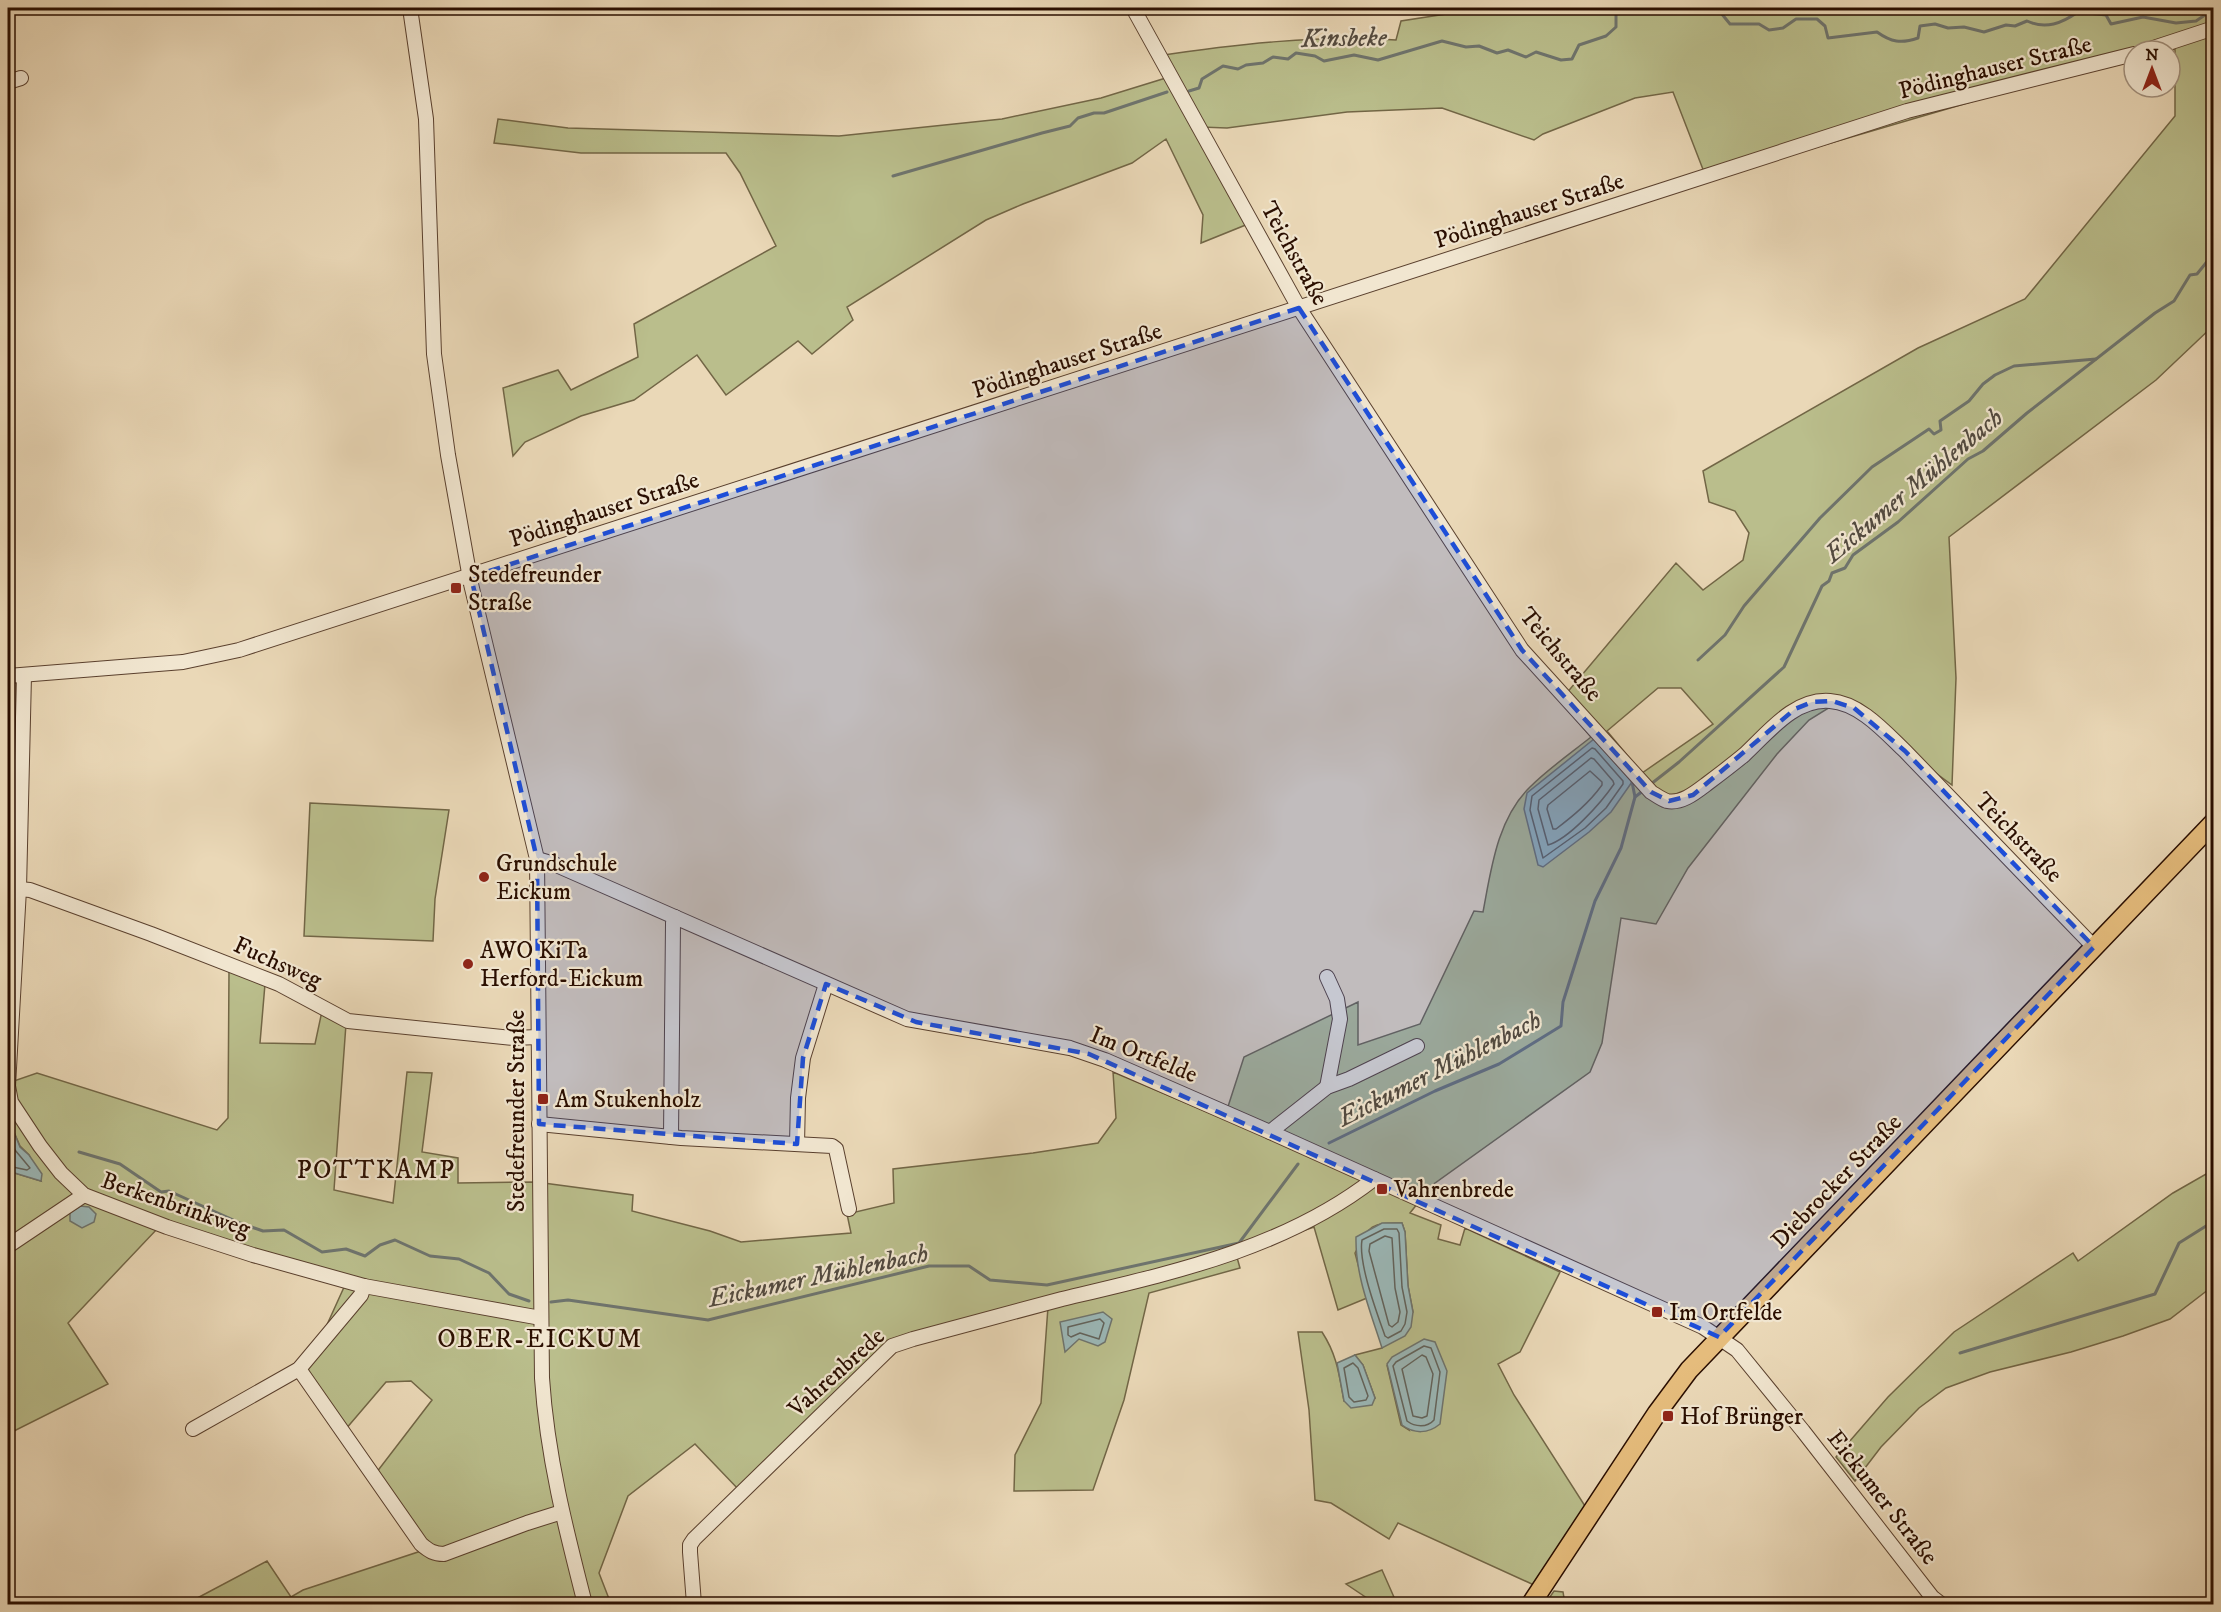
<svg xmlns="http://www.w3.org/2000/svg" width="2221" height="1612" font-family="'IM FELL DW Pica',serif">
  <rect width="100%" height="100%" fill="#ead8b7"/>
  <filter id="stains"><feTurbulence type="fractalNoise" baseFrequency=".00333" numOctaves="4"/><feColorMatrix values="0 0 0 0 .2 0 0 0 0 .09 0 0 0 0 .02 0 0 0 .5 -.17"/></filter>
  <radialGradient id="worn" r=".72"><stop offset=".6" stop-color="#630" stop-opacity="0"/><stop offset="1" stop-color="#630" stop-opacity=".3"/></radialGradient>
  <!-- green -->
  <g fill="#babe8c" stroke="#726646" stroke-width="1.5" fill-rule="evenodd">
    <path d="M1485 8H2213V326L2156 380 1949 537 1956 678 1952 785 1853 712 1830 707 1809 720 1777 754 1688 868 1656 924 1621 918 1602 1043 1590 1072 1428 1188 1421 1190 1425 1194 1410 1213 1441 1225 1438 1239 1460 1245 1465 1228 1560 1272 1520 1352 1498 1364 1514 1395 1585 1506 1534 1585 1398 1523 1389 1539 1331 1503 1315 1500 1309 1410 1298 1332H1322C1337 1355 1339 1374 1344 1401L1375 1398 1363 1365 1355 1355 1382 1348 1413 1312 1408 1286 1405 1232 1402 1223C1370 1222 1369 1226 1355 1253L1367 1298 1338 1310 1314 1227 1236 1254 1240 1268 1149 1293 1124 1400 1093 1490 1014 1491 1015 1455 1041 1403 1048 1307 979 1325 893 1352 884 1360 868 1380 860 1379 740 1491 695 1444 628 1496 599 1573 611 1604H186L267 1561 291 1597 303 1590 427 1549 376 1473 432 1400 411 1381 386 1382 345 1430 306 1371 345 1285 157 1229 68 1323 108 1384 8 1434V1171L41 1181 29 1155 20 1146 13 1130 8 1124V1083L37 1073 217 1130 228 1118 229 971 265 984 260 1043 315 1044 322 1011 346 1024 334 1190 393 1203 407 1072 432 1073 422 1152 458 1158V1183L536 1182 633 1195 632 1211 710 1231 741 1242 851 1233 847 1214 894 1203 893 1169 1033 1153 1098 1143 1116 1118 1113 1072 1224 1119 1244 1057 1358 1002V1045L1420 1024 1474 911 1483 912C1491 870 1497 819 1530 787 1548 769 1571 753 1591 737L1560 701 1676 563 1703 590 1743 560 1749 533 1735 511 1709 502 1703 471 1918 348 2025 299 2175 116V49L2167 51H2134V61L1998 94 1739 170 1704 172 1673 92 1635 98 1543 134 1534 140 1442 108 1347 112 1227 128 1201 127 1253 222 1201 243 1203 215 1166 139 1132 163 1023 204 986 220 847 307 853 320 812 354 798 341 726 395 697 355 634 400 581 416 525 442 513 456 503 388 558 370 571 390 638 357 634 324 776 246 740 173 726 153H581L494 143 498 119 568 128 839 136 1002 119 1101 98 1169 77 1157 56C1236 44 1317 35 1396 40L1401 21ZM1658 688H1681L1713 724 1642 773 1607 731ZM1387 1365 1409 1430 1401 1425Z"/>
    <polygon points="310,803 449,810 435,899 433,941 304,936"/>
    <polygon points="2213,1170 2213,1286 2170,1319 2123,1336 2071,1352 1990,1372 1946,1388 1919,1408 1881,1447 1855,1481 1836,1457 1888,1397 1954,1332 2073,1253 2078,1261 2173,1193"/>
    <polygon points="1382,1570 1397,1604 1376,1604 1346,1584"/>
    <polygon points="1554,1591 1563,1592 1565,1604 1545,1604"/>
  </g>
  <!-- water -->
  <g fill="#9bb8b8" stroke="#6e746e" stroke-width="1.5">
    <polygon points="1594,739 1632,782 1611,812 1589,832 1543,867 1538,865 1524,809 1527,793"/>
    <polygon points="8,1124 13,1130 20,1147 29,1155 42,1174 41,1181 8,1171"/>
    <polygon points="80,1206 89,1207 96,1214 94,1222 82,1228 70,1221 70,1212"/>
    <path d="M1382 1223H1402L1405 1232 1408 1286 1413 1312 1411 1327 1405 1336 1382 1348C1371 1313 1355 1275 1356 1237Z"/>
    <polygon points="1103,1312 1112,1319 1105,1342 1098,1346 1079,1339 1065,1352 1060,1322"/>
    <path d="M1424 1339 1435 1342 1447 1371 1440 1424C1428 1434 1414 1434 1402 1425L1387 1364 1392 1357Z"/>
    <polygon points="1355,1355 1363,1365 1375,1398 1372,1405 1351,1408 1344,1401 1337,1363"/>
  </g>
  <g fill="none" stroke-linecap="round" stroke-linejoin="round">
    <!-- shore -->
    <g stroke="#62635c" stroke-width="1.5">
      <polygon points="1592,748 1595,749 1623,781 1623,784 1606,808 1585,828 1543,858 1530,810 1532,796"/>
      <path d="M1591 758 1594 759 1613 781 1614 784C1601 803 1569 839 1548 845L1538 809 1539 800Z"/>
      <path d="M1590 771 1602 782V785C1589 803 1573 816 1556 829H1553L1547 809 1548 805Z"/>
      <polyline points="8,1133 15,1150 30,1168 27,1170 8,1166"/>
      <path d="M1384 1229H1397L1399 1233 1402 1287 1407 1312 1405 1324 1401 1331 1388 1338 1385 1336C1377 1313 1358 1263 1362 1240Z"/>
      <polygon points="1385,1236 1392,1238 1395,1288 1400,1312 1398,1322 1392,1327 1389,1325 1369,1251 1370,1244"/>
      <polygon points="1100,1319 1104,1323 1099,1339 1080,1333 1071,1337 1068,1335 1068,1327"/>
      <path d="M1424 1346 1431 1348 1440 1372 1434 1420C1427 1428 1415 1427 1407 1421L1393 1366 1396 1362Z"/>
      <polygon points="1422,1355 1426,1357 1433,1374 1427,1416 1422,1418 1413,1416 1402,1369"/>
      <polygon points="1353,1363 1358,1368 1368,1396 1366,1400 1354,1402 1349,1397 1344,1368"/>
    </g>
    <!-- stream -->
    <g stroke="#6e746e" stroke-width="3">
      <polyline points="1647,8 1657,10 1665,8"/>
      <path d="M1710 8 1721 13 1730 24H1759L1769 30 1783 28 1796 19H1817L1825 26 1828 38 1877 32C1891 42 1901 44 1918 38L1920 26 1935 24 1948 28 1964 27 1984 32 2006 25 2015 26 2027 21C2046 30 2062 23 2078 12L2106 15 2111 24 2143 17 2176 23 2196 21 2214 9"/>
      <polyline points="1189,91 1199,88 1202,79 1223,66 1238,69 1246,65 1263,63 1273,57 1288,59 1296,53 1315,56 1324,61 1354,55 1378,60 1442,41 1466,47 1479,46 1497,53 1508,50 1526,57 1536,52 1561,60 1572,59 1579,45 1606,36 1616,27 1616,13 1623,8"/>
      <polyline points="893,176 1042,133 1070,126 1078,118 1094,113 1104,113 1167,92"/>
      <polyline points="1698,660 1725,635 1744,606 1820,518 1872,467 1929,429 1934,434 1941,430 1940,421 1969,401 1983,384 1995,375 2014,366 2096,359"/>
      <polyline points="1632,782 1635,797"/>
      <polyline points="1651,784 1679,762 1784,667 1822,586 1829,581 1832,573 1845,568 1853,555 1898,522 1968,459 1983,451 2027,413 2155,313 2174,301 2190,275 2197,274 2214,253"/>
      <polyline points="1329,1143 1435,1091 1499,1064 1561,1026 1563,1002 1595,901 1621,848 1635,797 1644,790"/>
      <polyline points="79,1152 120,1164 161,1192 169,1191 240,1223 263,1231 284,1230 322,1252 346,1249 365,1256 380,1245 395,1240 430,1256 459,1259 489,1273 509,1294 529,1301"/>
      <polyline points="551,1302 568,1300 708,1320 929,1266 969,1266 990,1280 1047,1285 1239,1243 1298,1164"/>
      <polyline points="1960,1353 2155,1294 2179,1243 2214,1221"/>
    </g>
    <defs>
      <g id="minor">
        <path d="M410 8 426 119 434 354 448 455 471 584 537 859 542 1378C547 1456 566 1530 585 1604"/>
        <path d="M1133 8 1299 308 1522 650 1651 792C1656 795 1661 799 1667 801 1682 804 1696 792 1708 783 1720 774 1732 765 1744 755 1768 733 1794 698 1830 701 1860 703 1885 732 1905 751L2094 947"/>
        <polyline points="2144,51 2214,28"/>
        <polyline points="8,82 21,78"/>
        <polyline points="24,675 19,889 8,1086 11,1102 40,1146 61,1173 84,1195 167,1227 253,1255 364,1286 541,1318"/>
        <polyline points="8,676 183,662 239,650 1907,111 2134,54"/>
        <polyline points="537,859 554,864 907,1019 1070,1048 1105,1060 1270,1132 1703,1327 1737,1350 1803,1431 1932,1597 1941,1604"/>
        <polyline points="8,888 30,890 151,934 279,984 348,1021 513,1038 538,1037"/>
        <polyline points="1327,1087 1340,1019 1337,999 1327,977"/>
        <polyline points="539,1124 681,1138 832,1146 836,1149 849,1209"/>
        <polyline points="1270,1132 1327,1087 1349,1079 1417,1046"/>
        <polyline points="671,1137 673,923 675,917"/>
        <polyline points="797,1144 798,1098 803,1058 826,984"/>
        <polyline points="8,1246 84,1195"/>
        <path d="M299 1369 421 1544C429 1551 434 1554 444 1554L527 1523 562 1512"/>
        <polyline points="193,1429 299,1369 361,1295 364,1286"/>
        <path d="M694 1604 690 1552V1545L694 1539 892 1346 913 1339C963 1326 1012 1312 1062 1299 1171 1273 1284 1249 1374 1179"/>
      </g>
      <polyline id="major" points="1531,1604 1657,1413 1689,1370 2214,822"/>
    </defs>
    <!-- minor casing -->
    <use href="#minor" stroke="#5a402e" stroke-width="16"/>
    <!-- major casing -->
    <use href="#major" stroke="#2a0e00" stroke-width="21"/>
    <!-- minor -->
    <use href="#minor" stroke="#f1e6d0" stroke-width="14"/>
    <!-- major -->
    <use href="#major" stroke="#e5bc7c" stroke-width="18"/>
  </g>
  <!-- marked area -->
  <path fill="#1d4ed8" fill-opacity="0.2" stroke="#1d4ed8" stroke-width="4.5" stroke-dasharray="12 8" stroke-linejoin="round" d="M1299 308 1522 650 1651 792 1669 801 1693 795 1795 709 1812 702 1832 701 1854 708 1905 751 2094 947 1719 1337 1089 1054 916 1022 826 984 803 1058 797 1144 539 1124 537 859 471 577Z"/>
  <!-- markers -->
  <g fill="#8f2418" stroke="#f1e6d0" stroke-width="2">
    <rect x="450" y="582" width="12" height="12" rx="3"/>
    <circle cx="484" cy="877" r="6"/>
    <circle cx="468" cy="964" r="6"/>
    <rect x="537" y="1093" width="12" height="12" rx="3"/>
    <rect x="1376" y="1183" width="12" height="12" rx="3"/>
    <rect x="1651" y="1306" width="12" height="12" rx="3"/>
    <rect x="1662" y="1410" width="12" height="12" rx="3"/>
  </g>
  <g text-anchor="middle" stroke-width="4.5" stroke-linejoin="round" paint-order="stroke">
    <!-- street labels -->
    <g font-size="24" fill="#2a0e00" stroke="#f1e6d0">
      <text transform="translate(1995 67) rotate(-14)" y="8">Pödinghauser Straße</text>
      <text transform="translate(1529 210) rotate(-18)" y="8">Pödinghauser Straße</text>
      <text transform="translate(1295 253) rotate(61)" y="8">Teichstraße</text>
      <text transform="translate(1067 360) rotate(-18)" y="8">Pödinghauser Straße</text>
      <text transform="translate(604 509) rotate(-18)" y="8">Pödinghauser Straße</text>
      <text transform="translate(1561 654) rotate(50)" y="8">Teichstraße</text>
      <text transform="translate(2019 837) rotate(46)" y="8">Teichstraße</text>
      <text transform="translate(278 962) rotate(24)" y="8">Fuchsweg</text>
      <text transform="translate(1144 1054) rotate(22)" y="8">Im Ortfelde</text>
      <text transform="translate(516 1111) rotate(-90)" y="8">Stedefreunder Straße</text>
      <text transform="translate(1836 1181) rotate(-46)" y="8">Diebrocker Straße</text>
      <text transform="translate(176 1204) rotate(19)" y="8">Berkenbrinkweg</text>
      <text transform="translate(836 1372) rotate(-42)" y="8">Vahrenbrede</text>
      <text transform="translate(1883 1497) rotate(52)" y="8">Eickumer Straße</text>
    </g>
    <!-- poi labels -->
    <g font-size="24" fill="#2a0e00" stroke="#f1e6d0" text-anchor="start">
      <text x="468" y="582">Stedefreunder<tspan x="468" dy="28">Straße</tspan></text>
      <text x="496" y="871">Grundschule<tspan x="496" dy="28">Eickum</tspan></text>
      <text x="480" y="958">AWO KiTa<tspan x="480" dy="28">Herford-Eickum</tspan></text>
      <text x="555" y="1107">Am Stukenholz</text>
      <text x="1394" y="1197">Vahrenbrede</text>
      <text x="1669" y="1320">Im Ortfelde</text>
      <text x="1680" y="1424">Hof Brünger</text>
    </g>
    <!-- water labels -->
    <g font-size="26" font-style="italic" fill="#524a40" stroke="#f1e6d0">
      <text transform="translate(1344 37) rotate(-1)" y="9">Kinsbeke</text>
      <text transform="translate(1913 485) rotate(-40)" y="9">Eickumer Mühlenbach</text>
      <text transform="translate(1439 1068) rotate(-27)" y="9">Eickumer Mühlenbach</text>
      <text transform="translate(818 1275) rotate(-12)" y="9">Eickumer Mühlenbach</text>
    </g>
    <!-- neighbourhood labels -->
    <g font-size="26" letter-spacing="1.5" fill="#2a0e00" stroke="#f1e6d0">
      <text x="376" y="1178">POTTKAMP</text>
      <text x="540" y="1347">OBER-EICKUM</text>
    </g>
  </g>
  <!-- margin -->
  <rect width="2221" height="1612" fill="none" stroke="#ead8b7" stroke-width="30"/>
  <rect x="9" y="9" width="2203" height="1594" fill="none" stroke="#2a0e00" stroke-width="3"/>
  <rect x="15" y="15" width="2191" height="1582" fill="none" stroke="#2a0e00" stroke-width="1.5"/>
  <!-- north arrow -->
  <g transform="translate(2152 69)"><circle r="28" fill="#f1e6d0" stroke="#a1907d" stroke-width="1.5"/>
  <path d="M0-4.5L10 22L0 15L-10 22Z" fill="#8f2418"/>
  <text y="-9" font-size="16" font-weight="bold" text-anchor="middle" fill="#2a0e00">N</text>
  </g>
  <rect width="100%" height="100%" filter="url(#stains)"/>
  <rect width="100%" height="100%" fill="url(#worn)"/>
</svg>
